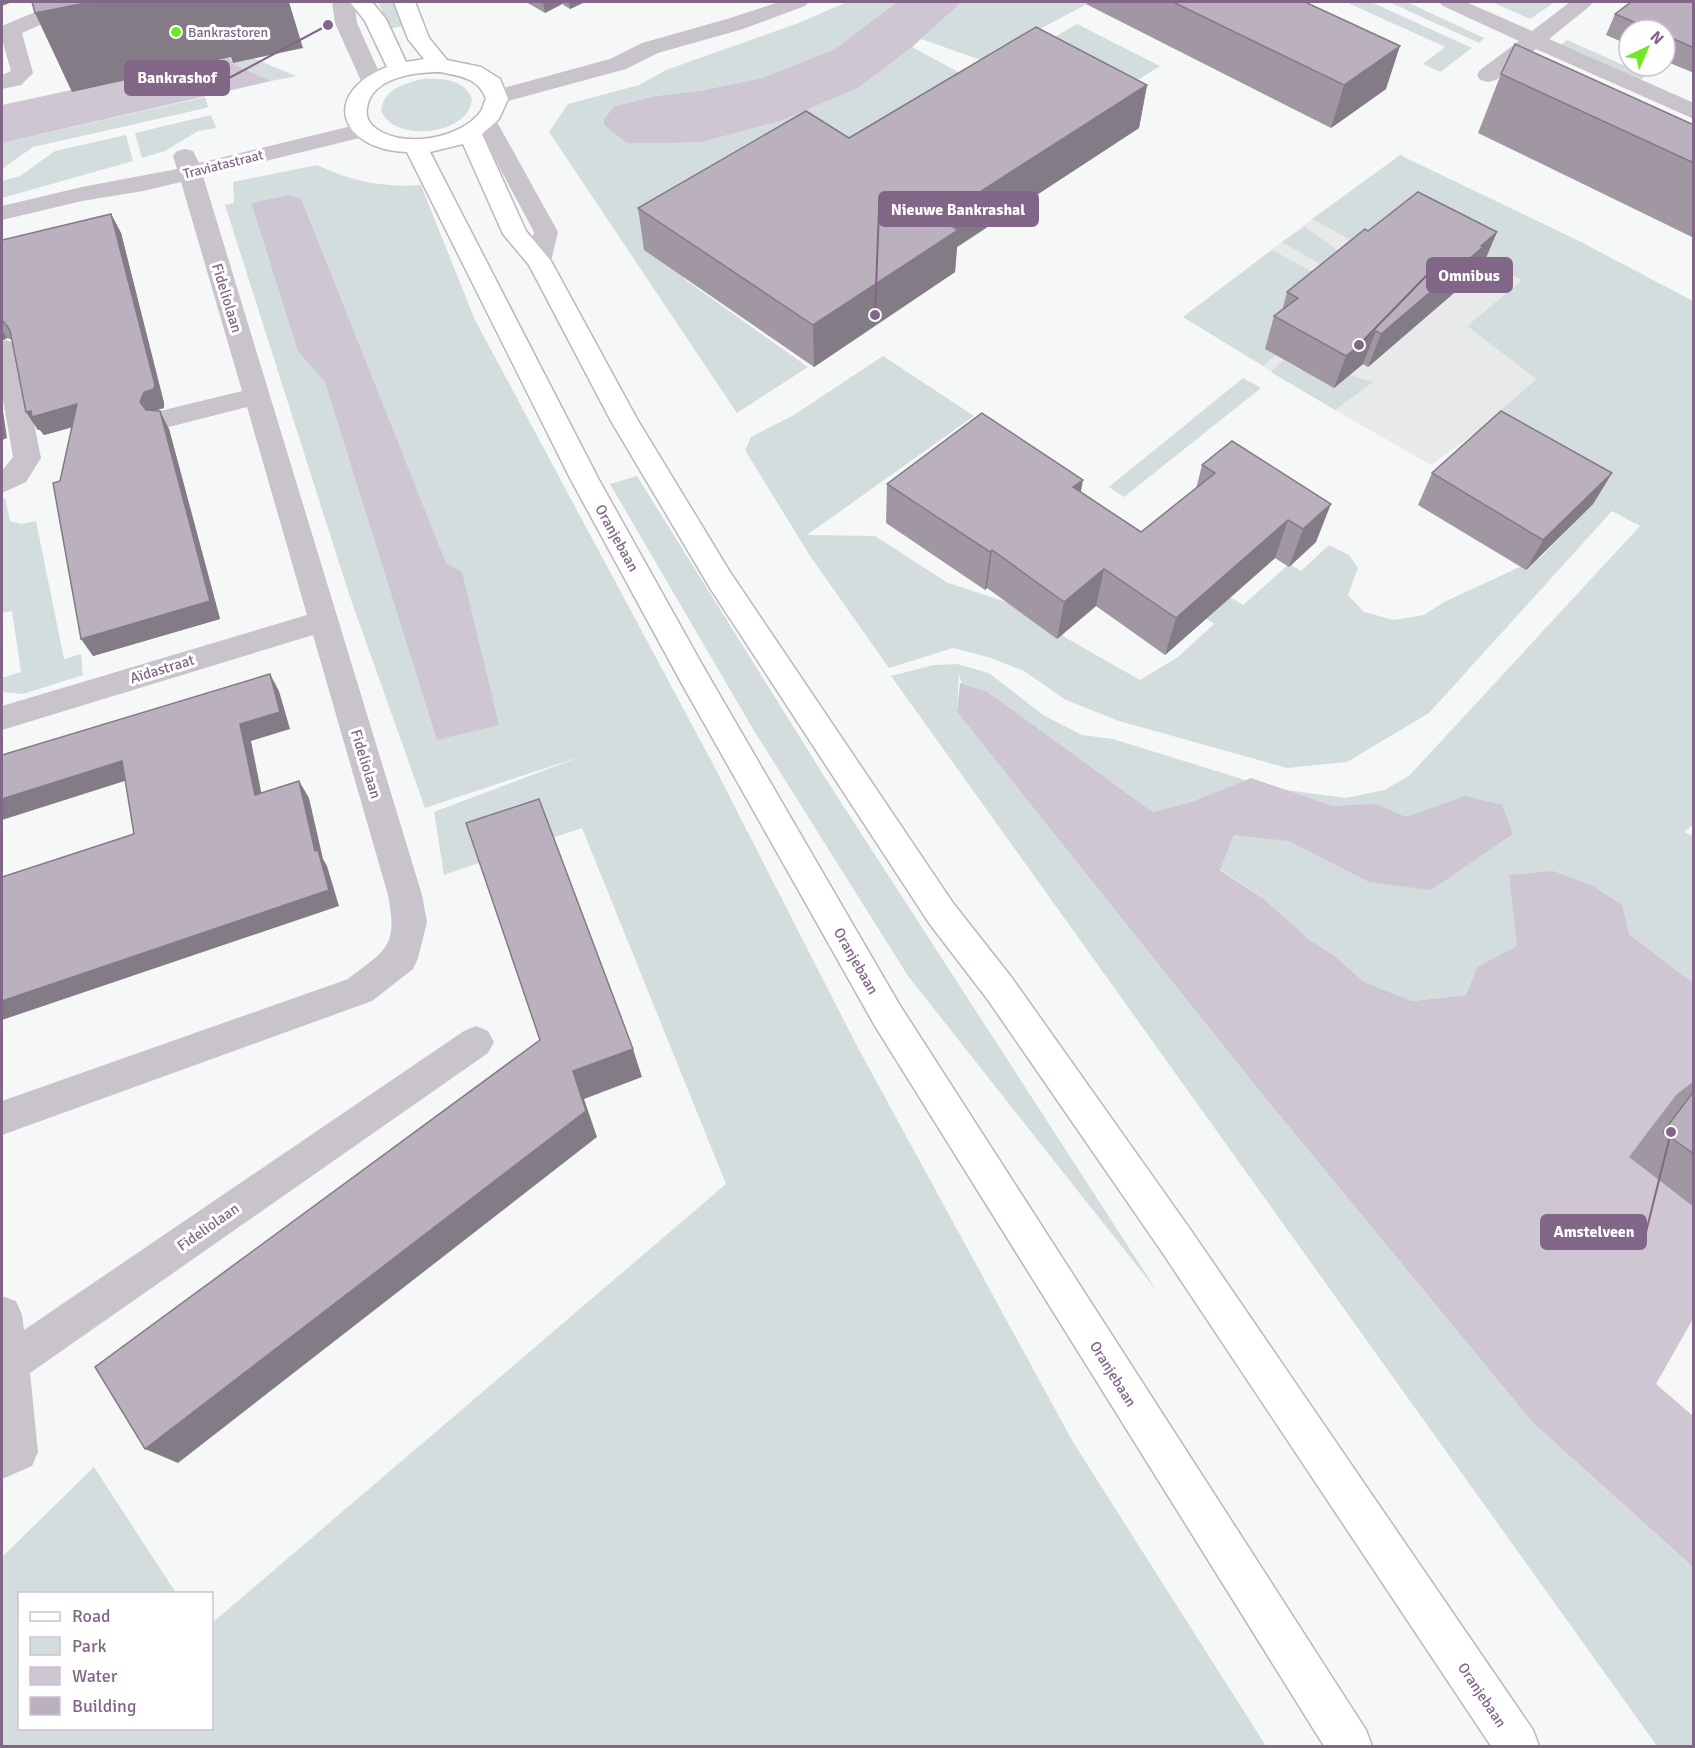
<svg xmlns="http://www.w3.org/2000/svg" width="1695" height="1748" font-family="Signika,sans-serif">
  <rect width="100%" height="100%" fill="#f5f8f6"/>
  <!-- built -->
  <polygon fill="#e8e9e9" points="1312,219 1370,251 1405,221 1523,280 1467,326 1536,379 1475,433 1431,465 1335,410 1183,317"/>
  <!-- green -->
  <g fill="#d4dddd" fill-rule="evenodd">
    <polygon points="378,2 395,2 406,25 390,29"/>
    <polygon points="847,2 897,2 835,49 762,78 698,91 655,96 615,106 627,143 702,142 781,121 860,87 912,47 973,80 747,242 683,278 808,367 737,413 549,132 568,104 639,85 666,70 796,24"/>
    <polygon points="962,2 1091,2 981,60 921,39"/>
    <polygon points="1346,2 1371,2 1472,48 1440,72 1423,64 1445,47"/>
    <polygon points="1389,2 1407,2 1484,38 1479,43"/>
    <polygon points="1492,2 1555,2 1530,19"/>
    <polygon points="1077,24 1160,66 1122,90 1039,46"/>
    <polygon points="1567,40 1646,75 1640,81 1560,46"/>
    <polygon points="241,53 296,76 271,81 233,64 228,56"/>
    <path d="M423 79C442 78 464 79 472 99 470 135 393 144 381 110 384 89 405 83 423 79Z"/>
    <polygon points="205,97 208,107 206,108 33,147 2,169 2,143"/>
    <polygon points="211,115 216,128 198,131 165,151 142,158 135,133"/>
    <polygon points="126,135 133,161 2,198 2,181 20,176 55,151"/>
    <polygon points="1400,155 1581,242 1693,301 1694,824 1684,832 1693,836 1693,983 1629,934 1509,875 1518,946 1477,967 1466,995 1412,1001 1364,982 1335,956 1311,941 1264,899 1220,869 1234,835 1194,801 1153,812 988,692 962,684 959,675 957,712 1262,1094 1533,1423 1693,1567 1693,1746 1657,1746 891,676 934,665 957,664 989,673 1043,715 1082,735 1113,739 1271,788 1346,798 1384,790 1409,776 1640,526 1612,511 1429,713 1347,762 1287,768 1119,721 1066,700 1024,671 991,658 953,648 889,668 810,556 745,450 751,437 794,415 883,356 974,416 807,535 875,536 948,583 1022,607 1068,639 1140,680 1178,657 1214,624 1202,615 1225,594 1243,605 1289,564 1301,571 1329,545 1349,555 1358,568 1348,595 1364,612 1394,620 1424,615 1444,602 1541,557 1595,500 1475,433 1536,379 1467,326 1522,280 1406,221 1370,251 1312,219"/>
    <path d="M317 165C351 181 383 188 421 185L475 320 713 764 857 1046 1073 1442 1266 1746H2V1557L94 1467 176 1593 20 1594V1728H212V1623L726 1184 582 828 444 875 434 812 582 756 425 808 349 594 225 205 234 203 233 182ZM288 195 301 198 446 564 325 382 298 352 251 203Z"/>
    <polygon points="1305,227 1341,253 1325,267 1282,242"/>
    <polygon points="1272,250 1328,280 1266,349 1276,355 1263,366 1183,317"/>
    <polygon points="1284,360 1300,370 1307,365 1338,384 1350,375 1373,382 1335,410 1271,372"/>
    <polygon points="1243,378 1261,388 1124,497 1109,487"/>
    <polygon points="637,476 824,776 1157,1291 908,976 753,729 610,484"/>
    <polygon points="5,498 10,521 21,524 36,521 64,659 81,654 83,675 23,694 2,692 2,678 21,672 12,611 2,613 2,500"/>
  </g>
  <!-- water -->
  <g fill="#cfc6d3">
    <polygon points="897,2 962,2 912,47 860,87 781,121 702,142 671,143 627,143 604,125 604,119 615,106 655,96 698,91 762,78 835,49"/>
    <polygon points="228,56 233,64 271,81 2,143 2,105"/>
    <polygon points="288,195 301,198 446,563 462,572 499,725 437,740 325,382 298,352 251,203"/>
    <polygon points="960,683 988,692 1153,812 1194,801 1251,778 1333,806 1375,804 1406,817 1465,796 1502,805 1513,834 1431,890 1369,882 1289,841 1234,835 1220,870 1264,899 1311,941 1335,956 1364,982 1412,1001 1466,995 1477,967 1517,946 1509,875 1553,871 1593,886 1622,905 1629,934 1693,983 1693,1319 1656,1384 1693,1416 1693,1567 1533,1423 1262,1094 957,712"/>
  </g>
  <g fill="none" stroke-linecap="round" stroke-linejoin="round">
    <defs>
      <path id="major" d="M350 2H372L386 19 406 62 424 59 408 39 394 2H415L429 38 447 60 481 67 500 79 508 99 499 119 482 134 526 231 551 261 637 419 730 572 953 903 1012 978 1190 1229 1533 1730 1539 1746H1491L1164 1255 988 1000 929 923 710 588 611 421 529 265 503 234 463 144 430 152 599 480 704 668 899 1004 1366 1730 1372 1746H1324L875 1026 682 684 571 480 407 152C340 150 319 94 387 67L365 21ZM440 72C460 76 479 78 486 99 484 102 483 108 481 111 461 140 397 150 372 125 367 120 366 114 367 108 371 77 416 72 440 72Z"/>
    </defs>
    <!-- major casing -->
    <use href="#major" stroke="#bdb6be" stroke-width="3"/>
    <!-- minor -->
    <g fill="#c9c3cb" fill-rule="evenodd">
      <polygon points="59,2 87,2 83,6 22,33 33,73 21,85 2,89 2,75 11,71 2,39 2,26"/>
      <polygon points="332,2 354,2 357,23 384,83 381,88 373,90 365,88 362,83 335,23"/>
      <polygon points="779,2 809,2 805,6 743,29 658,53 626,69 497,104 489,102 486,97 489,92 610,59 642,43 727,19"/>
      <polygon points="1439,2 1466,2 1532,31 1570,2 1593,2 1590,6 1549,39 1694,103 1694,119 1536,49 1496,80 1488,82 1480,80 1477,75 1480,70 1519,41 1443,6"/>
      <polygon points="486,115 494,117 497,122 558,232 551,261 548,267 539,269 530,267 527,261 534,232 475,122 478,117"/>
      <path d="M364 123 372 125 375 130 372 135 203 176 422 895 427 922 418 958 413 969 372 1001 2 1135V1101L348 979C387 949 398 947 388 895L313 635 2 730V706L307 615 247 407 165 428 156 426 152 419 156 412 242 391 181 182 143 191 82 201 2 220V206L82 187 177 169 173 156 177 151 185 149 193 151 199 163Z"/>
      <polygon points="6,340 15,343 19,349 41,458 26,482 2,493 2,471 13,457 2,394 2,342"/>
      <polygon points="476,1026 488,1031 494,1042 488,1053 30,1373 38,1452 32,1466 2,1479 2,1296 16,1301 22,1315 24,1330 464,1031"/>
    </g>
    <!-- major -->
    <use href="#major" fill="#fff" fill-rule="evenodd"/>
  </g>
  <!-- wall -->
  <g fill="#a197a3">
    <polygon points="526,2 585,2 570,9 562,4 545,13"/>
    <polygon points="1087,2 1305,2 1386,89 1331,128 1086,4"/>
    <polygon points="1694,2 1694,73 1665,61 1665,30 1629,30 1629,45 1606,35 1615,14"/>
    <polygon points="1501,74 1694,125 1694,238 1478,133"/>
    <polygon points="1147,85 1139,128 957,247 955,272 814,367 644,250 638,208 849,138"/>
    <polygon points="111,214 121,233 164,403 164,408 156,410 169,429 220,619 93,656 60,481 72,427 44,435 40,430 38,430 26,412 12,340 7,338 2,341 2,240"/>
    <polygon points="1368,231 1483,265 1470,276 1469,280 1368,367 1363,364 1334,388 1265,349 1274,316 1282,311 1287,292"/>
    <polygon points="1232,441 1316,542 1289,567 1275,558 1165,655 1096,606 1057,639 987,588 985,590 886,523 887,484 1081,492 1141,532 1196,489 1202,465"/>
    <polygon points="1432,473 1612,473 1593,504 1526,570 1418,505"/>
    <polygon points="1694,1081 1694,1207 1629,1157 1676,1095"/>
  </g>
  <!-- shaded-wall -->
  <g fill="#837b85">
    <polygon points="2,2 12,2 2,6"/>
    <polygon points="91,2 289,2 303,48 233,63 231,57 72,92 35,13"/>
    <polygon points="543,2 562,2 562,4 545,13"/>
    <polygon points="569,2 585,2 570,9"/>
    <polygon points="1400,46 1386,89 1331,128 1344,85"/>
    <polygon points="1147,85 1139,128 957,247 955,272 814,367 813,325 939,218"/>
    <polygon points="111,214 121,233 164,403 164,408 154,411 150,420 140,402 144,392"/>
    <polygon points="1497,232 1483,265 1470,276 1469,280 1368,367 1381,334 1481,246"/>
    <polygon points="2,329 7,338 2,341"/>
    <polygon points="1376,331 1363,364 1334,388 1346,356"/>
    <polygon points="2,404 7,438 2,440"/>
    <polygon points="77,404 88,423 44,435 40,430 38,430 26,412"/>
    <polygon points="160,411 169,429 220,619 93,656 81,639"/>
    <polygon points="1612,473 1593,504 1526,570 1543,540"/>
    <polygon points="1083,480 1076,519 1073,487"/>
    <polygon points="1331,504 1316,542 1289,567 1303,529"/>
    <polygon points="1288,520 1275,558 1165,655 1176,618"/>
    <polygon points="992,550 987,588 985,590 990,552"/>
    <polygon points="1104,569 1096,606 1057,639 1064,602"/>
    <polygon points="270,674 279,691 290,729 251,741 265,811 255,795 240,724"/>
    <polygon points="122,761 134,778 2,820 2,799"/>
    <polygon points="299,781 309,798 323,859 327,866 339,906 2,1020 2,1001 315,851"/>
    <polygon points="633,1049 642,1077 584,1099 597,1137 178,1463 145,1449 573,1071"/>
  </g>
  <!-- building -->
  <g fill="#bbb0be" stroke="#837b85" stroke-width="1.5">
    <polygon points="32,2 91,2 35,13"/>
    <polygon points="1173,2 1305,2 1400,46 1344,85"/>
    <polygon points="1631,2 1694,2 1694,48 1665,35 1665,30 1653,30 1615,14"/>
    <polygon points="1036,27 1147,85 939,218 958,230 813,325 638,208 806,111 849,138"/>
    <polygon points="1515,44 1694,125 1694,163 1501,74"/>
    <polygon points="1418,192 1497,232 1481,246 1483,247 1381,334 1376,331 1346,356 1274,316 1298,298 1287,292 1365,229 1368,231"/>
    <polygon points="111,214 155,385 154,389 144,392 140,402 146,410 160,411 210,601 81,639 53,483 60,481 77,404 32,417 31,411 26,412 10,330 4,322 2,321 2,240"/>
    <polygon points="1501,411 1612,473 1543,540 1432,473"/>
    <polygon points="982,413 1083,480 1073,487 1141,532 1215,473 1202,465 1232,441 1331,504 1303,529 1288,520 1176,618 1104,569 1064,602 992,550 990,552 887,484"/>
    <polygon points="270,674 280,712 240,724 255,795 299,781 315,851 318,850 329,890 2,1001 2,877 134,834 122,761 2,799 2,755"/>
    <polygon points="539,799 633,1049 573,1071 586,1111 145,1449 95,1367 540,1040 466,823"/>
    <polygon points="1694,1091 1694,1154 1663,1132"/>
  </g>
  <!-- markers -->
  <circle fill="#6ee924" stroke="#fff" stroke-width="2" cx="176" cy="32" r="6"/>
  <g text-anchor="middle" stroke-width="6" stroke-linejoin="round" paint-order="stroke">
    <!-- far-poi labels -->
    <g font-size="14" fill="#826687" stroke="#fff" text-anchor="start">
      <text x="188" y="37">Bankrastoren</text>
    </g>
    <!-- far-street labels -->
    <g font-size="14" fill="#826687" stroke="#fff">
      <text transform="translate(223 164) rotate(-14)" y="5">Traviatastraat</text>
    </g>
    <!-- street labels -->
    <g font-size="15" fill="#826687" stroke="#fff">
      <text transform="translate(227 298) rotate(73)" y="5">Fideliolaan</text>
      <text transform="translate(617 538) rotate(61)" y="5">Oranjebaan</text>
      <text transform="translate(162 669) rotate(-17)" y="5">Aïdastraat</text>
      <text transform="translate(366 764) rotate(73)" y="5">Fideliolaan</text>
      <text transform="translate(856 961) rotate(60)" y="5">Oranjebaan</text>
      <text transform="translate(208 1227) rotate(-35)" y="5">Fideliolaan</text>
      <text transform="translate(1113 1374) rotate(58)" y="5">Oranjebaan</text>
      <text transform="translate(1482 1695) rotate(56)" y="5">Oranjebaan</text>
    </g>
  </g>
  <!-- callouts -->
  <path fill="none" stroke="#826687" stroke-width="2" d="M328 25L229 78M875 315L879 209M1359 345L1427 275M1671 1132L1646 1232"/>
  <g fill="#826687" stroke="#fff" stroke-width="2">
    <circle cx="328" cy="25" r="6"/>
    <circle cx="875" cy="315" r="6"/>
    <circle cx="1359" cy="345" r="6"/>
    <circle cx="1671" cy="1132" r="6"/>
  </g>
  <g fill="#826687" stroke="#826687" stroke-width="2">
    <rect x="125" y="61" width="104" height="34" rx="6"/>
    <rect x="879" y="192" width="159" height="34" rx="6"/>
    <rect x="1427" y="258" width="85" height="34" rx="6"/>
    <rect x="1541" y="1215" width="105" height="34" rx="6"/>
  </g>
  <g font-size="16" text-anchor="middle" font-weight="bold" fill="#fff">
    <text x="177" y="83">Bankrashof</text>
    <text x="958" y="215">Nieuwe Bankrashal</text>
    <text x="1469" y="281">Omnibus</text>
    <text x="1594" y="1237">Amstelveen</text>
  </g>
  <!-- border -->
  <rect width="1695" height="1748" fill="none" stroke="#826687" stroke-width="6"/>
  <!-- legend -->
  <rect x="18" y="1592" width="195" height="138" fill="#ffffff" stroke="#cdc2cf" stroke-width="1.5"/>
  <rect x="30" y="1612" width="30" height="9" fill="#ffffff" stroke="#cdc2cf" stroke-width="1.5"/>
  <text x="72" y="1622" font-size="18" fill="#826687">Road</text>
  <rect x="30" y="1637" width="30" height="18" fill="#d4dddd" stroke="#cdc2cf" stroke-width="1.5"/>
  <text x="72" y="1652" font-size="18" fill="#826687">Park</text>
  <rect x="30" y="1667" width="30" height="18" fill="#cfc6d3" stroke="#cdc2cf" stroke-width="1.5"/>
  <text x="72" y="1682" font-size="18" fill="#826687">Water</text>
  <rect x="30" y="1697" width="30" height="18" fill="#bbb0be" stroke="#cdc2cf" stroke-width="1.5"/>
  <text x="72" y="1712" font-size="18" fill="#826687">Building</text>
  <!-- north arrow -->
  <g transform="translate(1647 48) rotate(44)"><circle r="28" fill="#ffffff" stroke="#cdc2cf" stroke-width="1.5"/>
  <path d="M0-4.5L10 22L0 15L-10 22Z" fill="#6ee924"/>
  <text y="-9" font-size="16" font-weight="bold" text-anchor="middle" fill="#826687">N</text>
  </g>
</svg>
